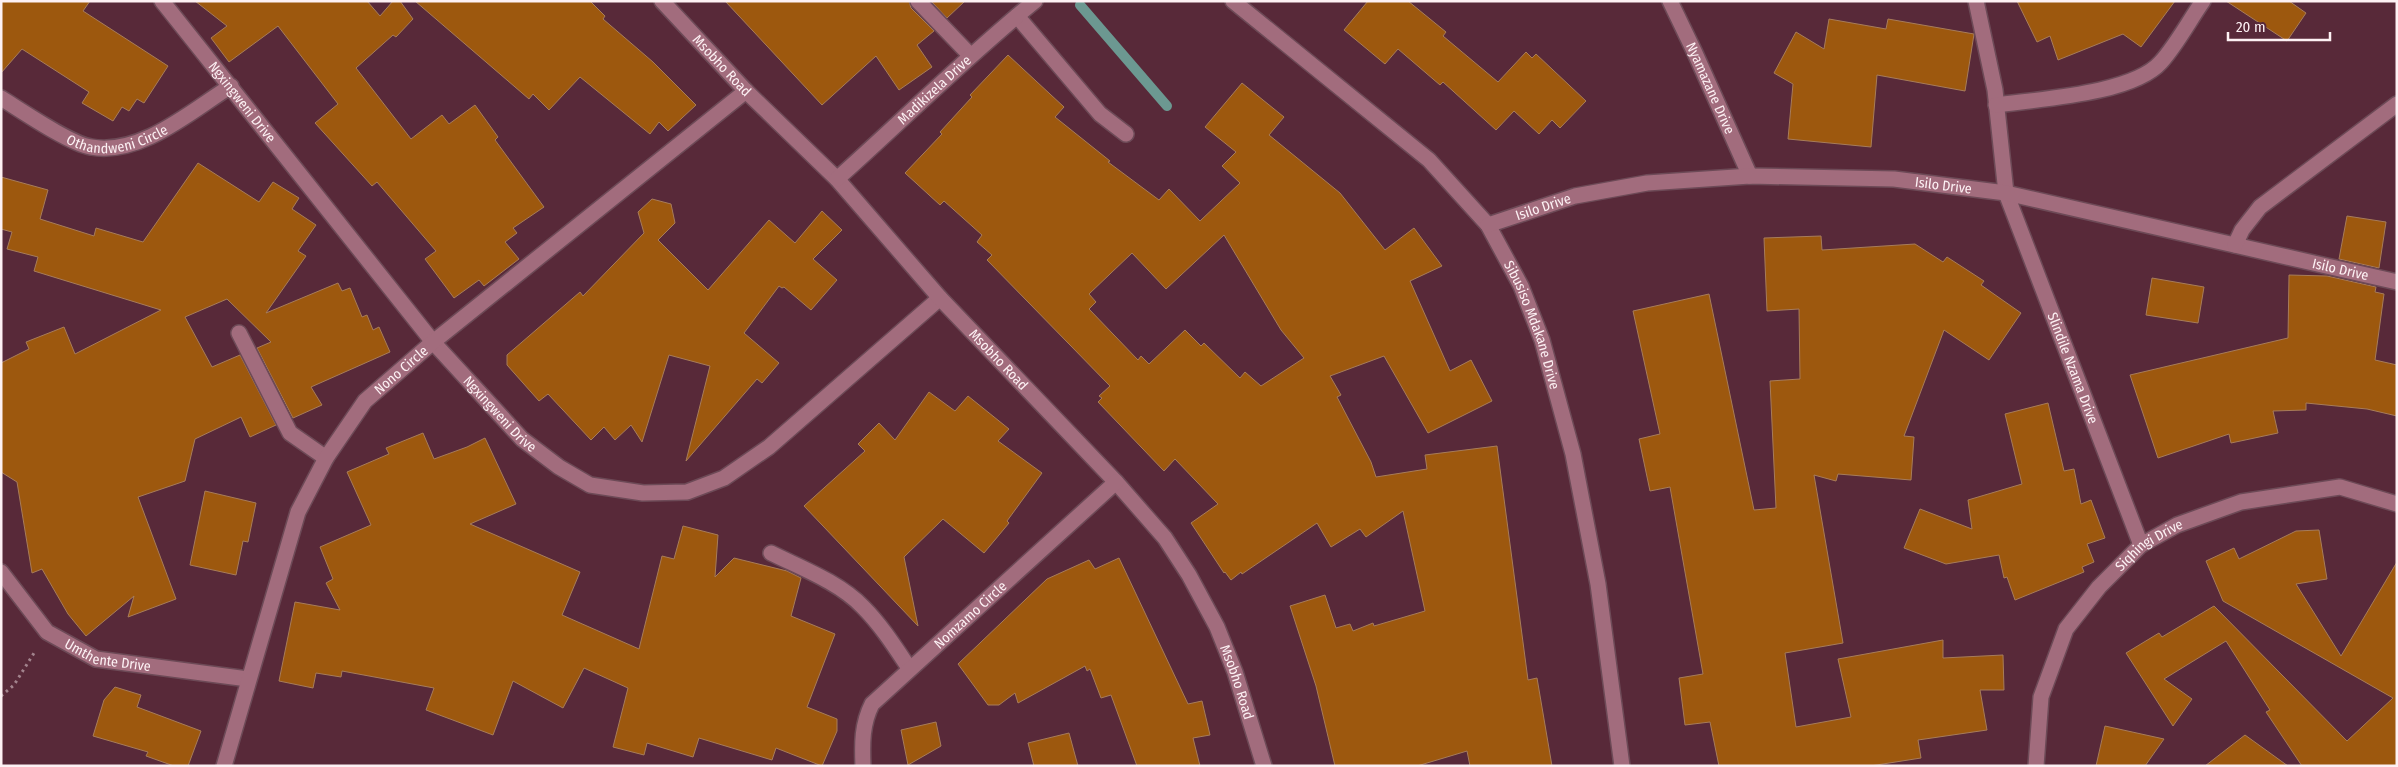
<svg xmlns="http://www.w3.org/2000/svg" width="2398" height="767" font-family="'Fira Sans Condensed',sans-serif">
  <rect width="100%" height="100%" fill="#582939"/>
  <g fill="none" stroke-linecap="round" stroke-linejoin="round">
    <!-- stream -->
    <polyline stroke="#6c9891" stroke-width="10" points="1080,5 1167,106"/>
  </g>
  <!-- building -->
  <g fill="#9d580e" stroke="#a77c5a" fill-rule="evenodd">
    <polygon points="1,1 90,1 83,11 168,66 144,103 137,99 129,111 122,107 113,121 82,103 89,92 22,49 1,73"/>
    <polygon points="195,1 367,1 380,16 393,1 400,1 413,19 396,37 393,35 356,68 411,139 442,115 449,124 475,105 498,137 495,140 544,207 513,228 517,233 505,242 519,259 484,286 479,280 454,298 425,259 436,251 377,182 372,186 315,123 338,104 278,26 229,62 211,38 227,26"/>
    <polygon points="415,1 590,1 605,16 603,19 653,62 696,105 668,131 659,122 650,134 580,77 549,110 533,94 529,99"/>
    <polygon points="725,1 909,1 911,8 934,31 917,45 932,67 899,90 876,56 822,105"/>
    <polygon points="931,1 965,1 947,18"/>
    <polygon points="1368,1 1408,1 1446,32 1443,36 1498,82 1526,52 1532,58 1536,54 1586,101 1560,128 1552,120 1539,134 1514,111 1496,130 1443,82 1440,85 1398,49 1385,64 1344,30"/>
    <polygon points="2017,1 2175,1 2141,47 2123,34 2058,60 2050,36 2037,42"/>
    <polygon points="2226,1 2289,1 2306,13 2287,41"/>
    <polygon points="1829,19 1886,29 1888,19 1974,34 1965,91 1877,75 1871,147 1788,139 1793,84 1774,73 1796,32 1824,49"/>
    <path d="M1008 55 1064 107 1055 117 1110 161 1108 162 1159 200 1169 189 1200 221 1240 183 1222 166 1236 152 1205 127 1242 83 1284 117 1269 135 1340 193 1385 250 1414 228 1442 266 1410 281 1450 371 1471 360 1492 401 1428 433 1384 356 1330 376 1341 395 1337 397 1371 462 1376 477 1427 469 1425 455 1497 446 1528 680 1537 678 1552 766H1470L1467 751 1417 766H1335L1316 686 1290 606 1325 595 1336 628 1350 624 1353 631 1373 623 1374 626 1425 611 1403 511 1366 537 1360 529 1331 547 1317 523 1242 574 1241 572 1231 580 1225 572 1224 573 1191 523 1218 504 1175 459 1164 471 1098 402 1102 398 1099 396 1110 386 987 260 992 255 977 242 982 235 944 201 940 205 905 173 942 134 940 132 972 97 970 95ZM1224 235 1281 330 1304 358 1261 386 1245 372 1240 378 1204 343 1201 346 1185 330 1149 364 1141 356 1138 360 1089 309 1096 302 1089 294 1132 253 1166 289Z"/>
    <polygon points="198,163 259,202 273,182 299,198 292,209 316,225 298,251 306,256 266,313 338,283 342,291 350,288 362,317 367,315 373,330 379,327 390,352 311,387 322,405 293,418 257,348 271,342 227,299 185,317 212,367 240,355 276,425 250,437 241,417 195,439 185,481 138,497 176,599 128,617 134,596 86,636 68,614 42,569 32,573 17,482 1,472 1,363 29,349 26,342 64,327 75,354 161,310 34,271 38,257 7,249 12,232 1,229 1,177 48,190 40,219 94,236 96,228 143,242"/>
    <polygon points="652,199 671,204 675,223 658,240 708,290 769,220 795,243 822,211 842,230 813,259 837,280 811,310 784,287 782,288 779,286 744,333 779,363 762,383 757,379 686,461 710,366 669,355 642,442 631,425 615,440 604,427 591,440 548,394 539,401 507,365 507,355 580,292 583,296 644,233 638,212"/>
    <polygon points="2347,216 2386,222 2379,268 2339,259"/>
    <polygon points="1821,236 1822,250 1915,244 1943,262 1947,257 1984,281 1981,285 2021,313 1989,360 1944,330 1904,436 1914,437 1911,480 1838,474 1836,481 1814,475 1843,643 1785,653 1796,727 1851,717 1838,659 1943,640 1943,658 2003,655 2004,690 1980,690 1987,730 1918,740 1921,758 1870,766 1719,766 1710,722 1685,725 1679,678 1703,674 1670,487 1650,491 1639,439 1660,434 1633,311 1709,294 1754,510 1776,508 1770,381 1800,379 1799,309 1767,311 1764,238"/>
    <polygon points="2289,275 2327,276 2376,287 2375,292 2384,294 2375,360 2397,365 2397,416 2367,409 2306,403 2306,410 2273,411 2278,433 2231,443 2229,434 2158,458 2130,375 2288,338"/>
    <polygon points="2152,278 2204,287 2198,323 2146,315"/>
    <polygon points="929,392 955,411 968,396 1009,429 998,441 1042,473 1007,521 1009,523 984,553 943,519 904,557 918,626 804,506 865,451 858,444 879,423 895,440"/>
    <polygon points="2048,403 2064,471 2074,469 2081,504 2091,500 2105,538 2087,544 2094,562 2082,567 2084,572 2015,600 2007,577 2004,578 1999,555 1946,564 1904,548 1920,509 1972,529 1968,500 2022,484 2005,414"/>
    <polygon points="423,433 434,459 467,447 485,438 516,504 470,524 580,572 562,615 639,649 662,556 674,559 683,526 718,535 715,577 734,558 787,571 801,578 791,616 835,634 807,707 837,719 837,731 822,766 776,748 772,760 699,738 693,757 647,743 644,755 613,747 628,688 584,668 563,708 513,681 493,735 426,710 434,688 342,671 341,677 316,673 313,688 279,681 295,602 340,610 326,583 333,579 320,547 371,525 347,472 389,454 386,448"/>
    <polygon points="205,491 256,503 248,542 243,541 236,575 190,565"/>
    <polygon points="2319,530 2327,579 2296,584 2341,656 2397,562 2397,766 2302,766 2266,712 2270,710 2226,641 2164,679 2192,699 2173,726 2126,653 2159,633 2162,637 2214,606 2347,741 2393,698 2223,601 2206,561 2234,548 2239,559 2296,531"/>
    <polygon points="1119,558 1188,704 1202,701 1210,735 1193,738 1200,766 1137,766 1111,695 1101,698 1090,669 1087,671 1085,666 1018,703 1015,693 999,705 988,705 958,664 1047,579 1089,560 1095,569"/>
    <polygon points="115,687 141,695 137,707 201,731 188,766 174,766 146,756 148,752 93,736 104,700"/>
    <polygon points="936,722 941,746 908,765 901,730"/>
    <polygon points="2105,726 2164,739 2145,766 2096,766"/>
    <polygon points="1069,733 1078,766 1034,766 1028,743"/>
    <polygon points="2245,735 2288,766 2205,766"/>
  </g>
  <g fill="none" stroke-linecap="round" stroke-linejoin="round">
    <defs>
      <g id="minor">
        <path id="s1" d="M162 1 433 342 522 439 559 467 590 485 643 493 687 492 724 478 769 447 940 298"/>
        <path id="s2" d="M662 1 746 91 837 179 940 298 1116 482 1165 538 1189 575 1217 627 1235 672 1264 766"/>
        <polyline points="918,1 970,55"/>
        <path id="s3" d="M1233 1 1429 160 1488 225 1521 286 1542 340 1573 454 1598 584 1622 766"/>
        <path id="s4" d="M1670 1 1695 53 1750 176"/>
        <path id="s5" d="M1976 1 1995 90 2006 193 2141 545"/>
        <polyline points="1017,16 1100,114 1126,134"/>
        <path id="s6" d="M1 98C22 111 70 144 91 147 141 156 191 111 231 86"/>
        <path d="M1996 105C2039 99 2133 94 2161 62 2177 44 2189 21 2203 1"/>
        <path id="s7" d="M837 179C903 120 966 57 1035 1"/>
        <path id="s8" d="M1488 225 1575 196 1647 183 1750 176 1894 179 2006 193 2397 282"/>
        <polyline points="2235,245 2242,230 2260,207 2397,104"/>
        <polyline points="239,333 290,433 326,458"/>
        <path d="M771 553C801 568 839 582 863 607 881 625 895 647 909 668"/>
        <path id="s9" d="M1 572 47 632 96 659 248 679"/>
        <path id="s10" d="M224 766 298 512 326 458 365 401 433 342 746 91"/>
        <path id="s11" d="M863 766C862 743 862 724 872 704L1116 482"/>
        <path id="s12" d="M2036 766 2041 697 2066 629 2099 587 2141 545 2177 525 2241 502 2340 487 2397 504"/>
      </g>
    </defs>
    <!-- minor casing -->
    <use href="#minor" stroke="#6d4a57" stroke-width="18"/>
    <!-- path -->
    <polyline stroke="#a2838d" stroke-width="3" stroke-dasharray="2.5 4" stroke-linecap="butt" points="1,696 14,685 34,653"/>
    <!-- minor -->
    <use href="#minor" stroke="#a26c7d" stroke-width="15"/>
  </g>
  <g text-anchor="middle" stroke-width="5" stroke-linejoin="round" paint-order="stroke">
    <!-- street labels -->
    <g font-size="14" fill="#fdf1f4" stroke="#582939">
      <text dy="5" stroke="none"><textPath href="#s2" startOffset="88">Msobho Road</textPath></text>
      <text dy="5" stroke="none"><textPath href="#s4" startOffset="96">Nyamazane Drive</textPath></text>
      <text dy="5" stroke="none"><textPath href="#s7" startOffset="132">Madikizela Drive</textPath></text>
      <text dy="5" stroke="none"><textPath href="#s1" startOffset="129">Ngxingweni Drive</textPath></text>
      <text dy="5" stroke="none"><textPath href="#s6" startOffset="130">Othandweni Circle</textPath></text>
      <text dy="5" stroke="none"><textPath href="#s8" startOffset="462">Isilo Drive</textPath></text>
      <text dy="5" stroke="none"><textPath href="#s8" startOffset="58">Isilo Drive</textPath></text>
      <text dy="5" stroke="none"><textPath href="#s8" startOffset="868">Isilo Drive</textPath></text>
      <text dy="5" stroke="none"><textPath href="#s3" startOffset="450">Sibusiso Mdakane Drive</textPath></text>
      <text dy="5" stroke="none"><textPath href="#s2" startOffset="492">Msobho Road</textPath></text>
      <text dy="5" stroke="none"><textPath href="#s10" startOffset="442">Nono Circle</textPath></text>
      <text dy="5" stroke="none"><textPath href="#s5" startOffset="382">Slindile Nzama Drive</textPath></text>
      <text dy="5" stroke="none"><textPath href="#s1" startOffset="534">Ngxingweni Drive</textPath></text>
      <text dy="5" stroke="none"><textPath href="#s12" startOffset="261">Siqhingi Drive</textPath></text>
      <text dy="5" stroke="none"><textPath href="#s11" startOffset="196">Nomzamo Circle</textPath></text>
      <text dy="5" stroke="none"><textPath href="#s9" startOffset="142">Umthente Drive</textPath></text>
      <text dy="5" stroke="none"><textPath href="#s2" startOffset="898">Msobho Road</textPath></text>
    </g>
  </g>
  <!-- border -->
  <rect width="2398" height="767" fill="none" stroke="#fdf1f4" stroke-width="5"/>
  <!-- scale -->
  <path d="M2228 32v8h102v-8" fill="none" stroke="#fdf1f4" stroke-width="2.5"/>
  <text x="2236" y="32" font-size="15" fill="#fdf1f4" stroke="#582939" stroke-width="4" paint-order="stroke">20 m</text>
</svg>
